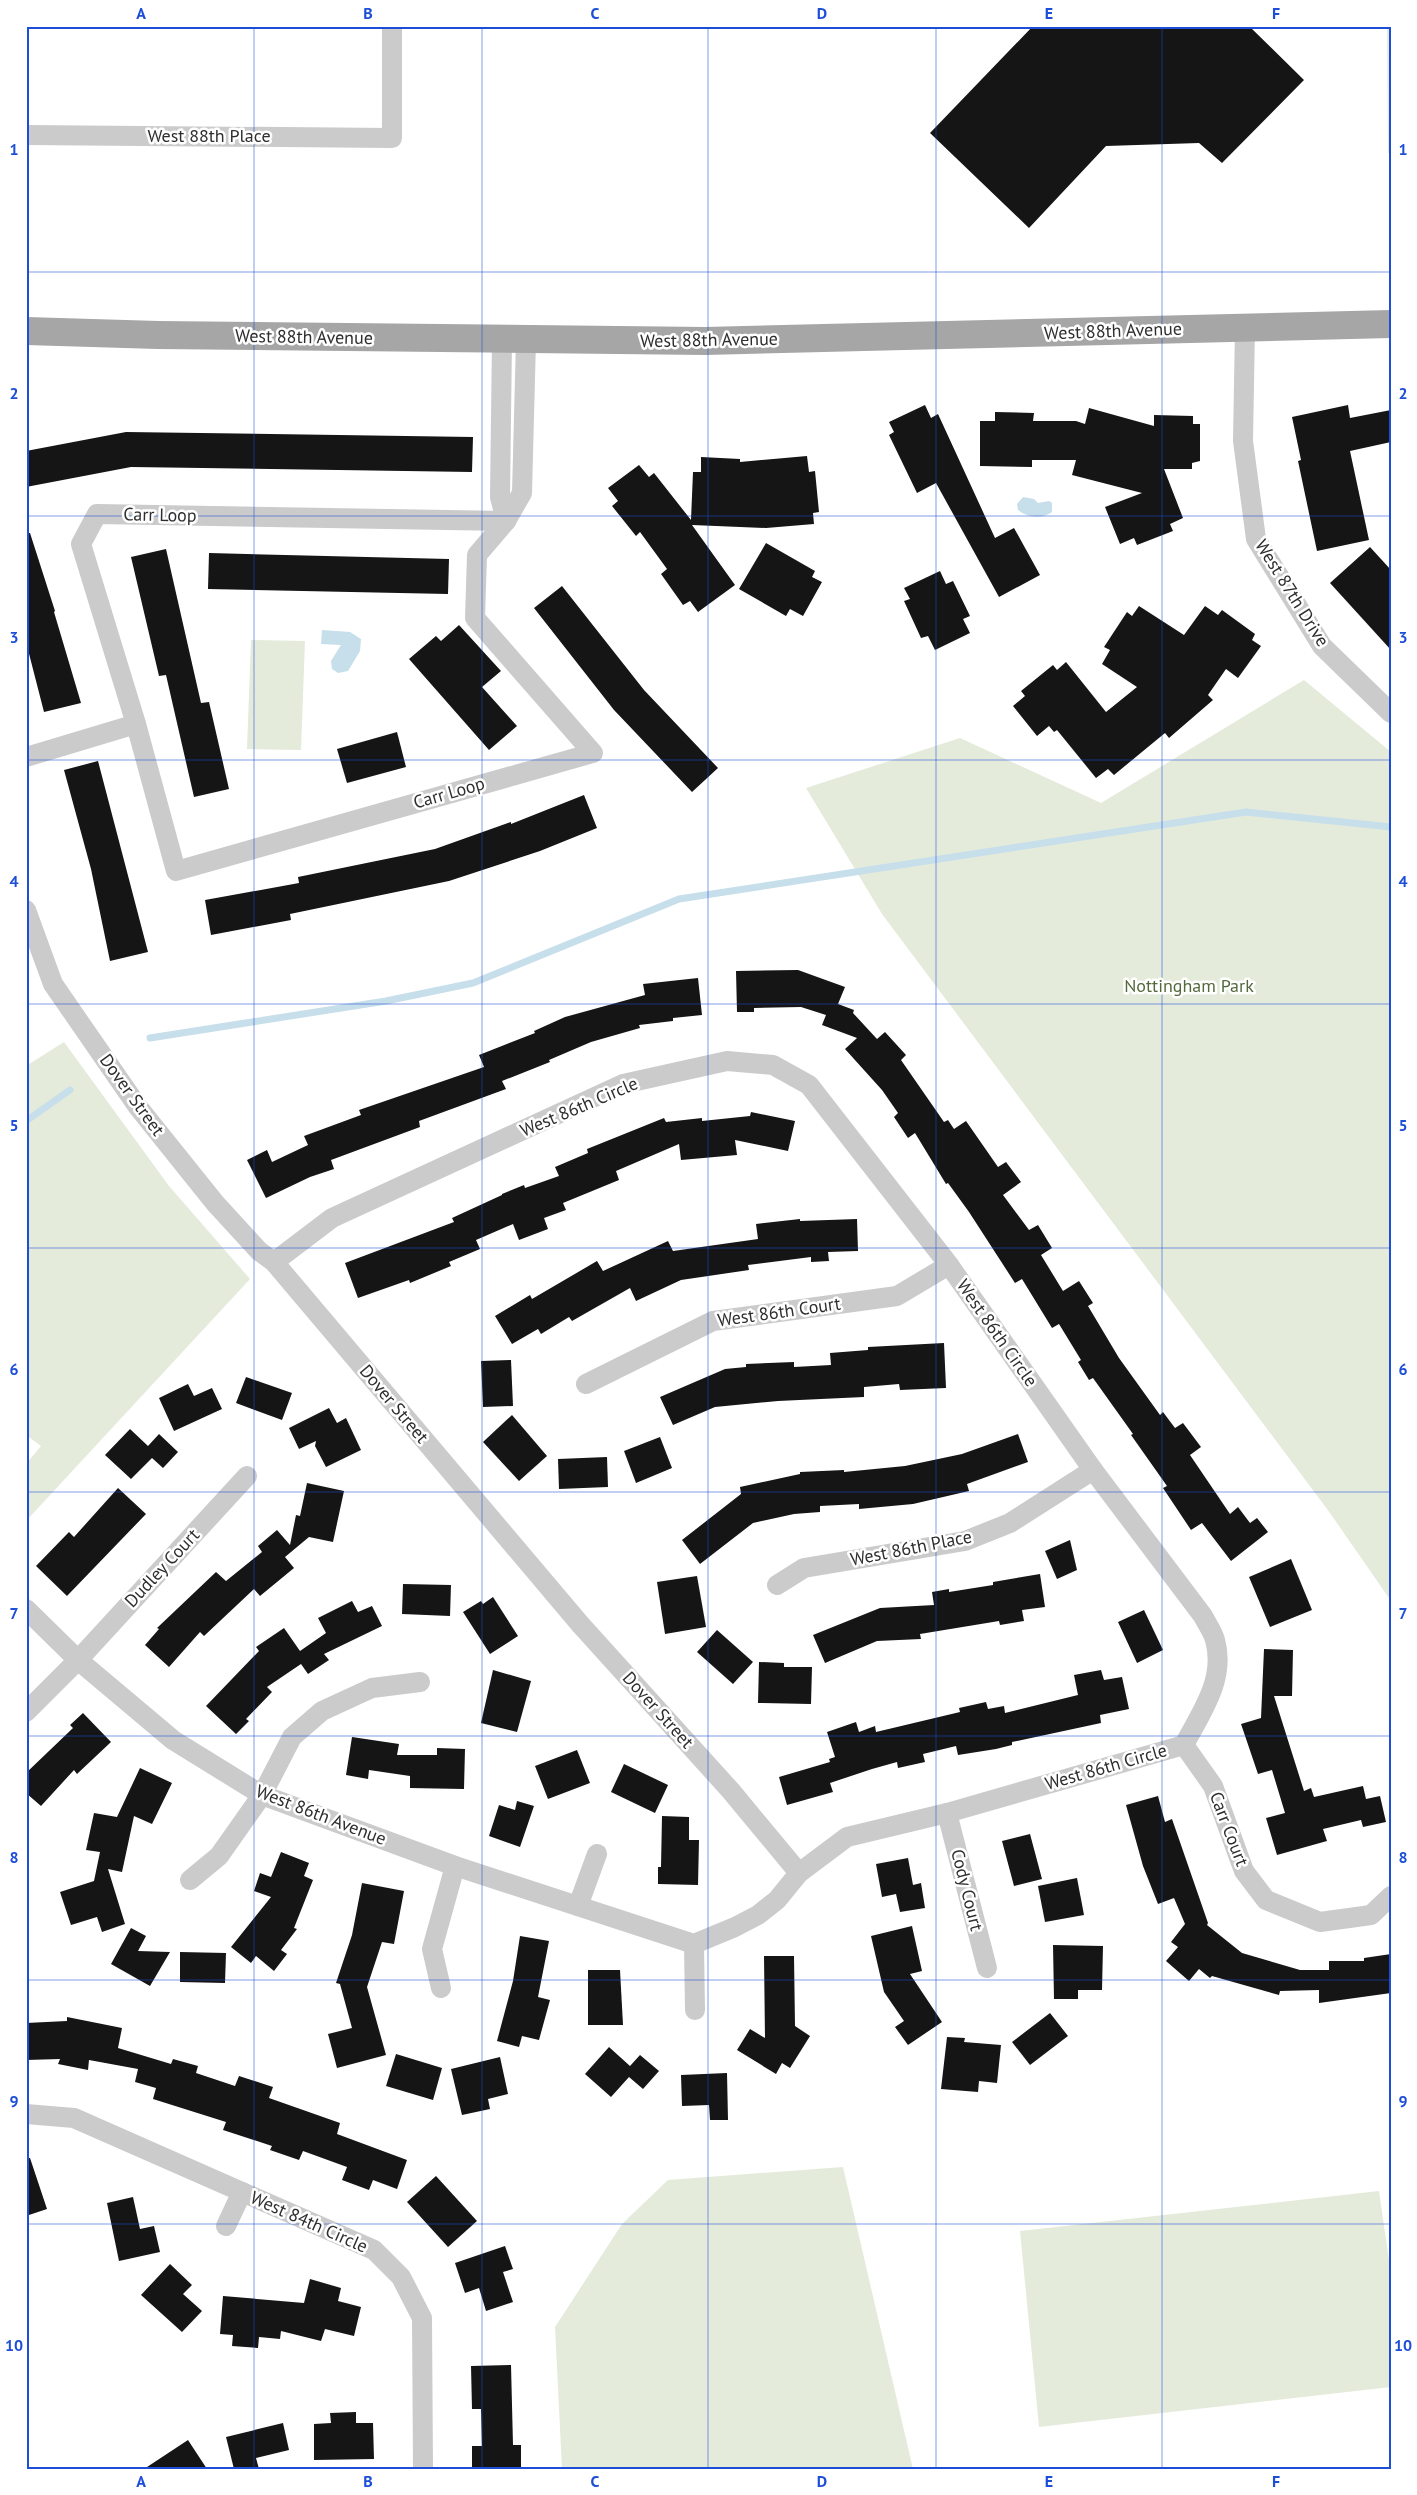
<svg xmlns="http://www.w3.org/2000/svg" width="1417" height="2495" font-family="'PT Sans',sans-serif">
  <rect width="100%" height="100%" fill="#fff"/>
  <!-- green -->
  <g fill="#e4ebdb">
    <polygon points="1387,26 1391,26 1391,153 1388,153"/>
    <polygon points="251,640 305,641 301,750 247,749"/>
    <polygon points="1304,680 1391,752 1391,1601 1330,1513 882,914 806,788 960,738 1101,803"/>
    <polygon points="64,1042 169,1186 250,1279 26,1521 26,1464 41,1446 26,1435 26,1066"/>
    <polygon points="843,2167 913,2469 562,2469 555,2327 622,2224 668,2180"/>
    <polygon points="1379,2191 1391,2274 1391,2387 1039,2427 1020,2231"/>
  </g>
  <!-- water -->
  <g fill="#c7deeb">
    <path d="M1023 497 1034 499 1038 503 1049 501 1052 503V512C1043 519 1028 518 1018 510L1017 504Z"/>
    <polygon points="322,630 350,632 361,639 360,651 348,671 338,673 332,669 331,661 341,645 321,644"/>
  </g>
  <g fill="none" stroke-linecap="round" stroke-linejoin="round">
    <!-- stream -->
    <g stroke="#c7deeb" stroke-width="7">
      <polyline points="150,1038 386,1001 473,983 679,899 1246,812 1391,827"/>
      <polyline points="26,1121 70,1090"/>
    </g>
  </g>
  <!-- building -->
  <g fill="#151515">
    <polygon points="1033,26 1249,26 1304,80 1222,163 1199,143 1106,146 1029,228 930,133"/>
    <polygon points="925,405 931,418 938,414 995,538 1014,528 1040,575 999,597 936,483 917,493 889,435 894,432 889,422"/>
    <polygon points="1348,405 1350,418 1391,410 1391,442 1350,451 1369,540 1317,551 1298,461 1301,460 1292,417"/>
    <polygon points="1089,408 1154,426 1154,415 1193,416 1193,424 1200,424 1200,461 1192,463 1192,469 1164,469 1183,518 1170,524 1173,531 1137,545 1134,538 1120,544 1105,507 1142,493 1072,475 1076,460 1032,460 1032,467 980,466 980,421 995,421 995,412 1034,413 1033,421 1076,421 1085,424"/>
    <polygon points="126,432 473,437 472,472 131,467 26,487 26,451"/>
    <polygon points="807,456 809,472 815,471 819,512 813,513 814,524 766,528 692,525 735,585 698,612 690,601 683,605 661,574 667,569 640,532 636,536 612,506 618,501 608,488 639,465 649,477 654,473 691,520 693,472 701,472 701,457 740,459 740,462"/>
    <polygon points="26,533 30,533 55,611 54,612 81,703 44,712 26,642"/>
    <polygon points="766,543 815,571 812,577 822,582 803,616 790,609 786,616 739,589"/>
    <polygon points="1370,547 1391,570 1391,650 1330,583"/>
    <polygon points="166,549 201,703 209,702 229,789 194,797 166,675 159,676 131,557"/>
    <polygon points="209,553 449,559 448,594 208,589"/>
    <polygon points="940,571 946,584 953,581 970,616 963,619 970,633 935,650 928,636 921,638 904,601 910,599 904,588"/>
    <polygon points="562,586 644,690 718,768 692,792 614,710 534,608"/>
    <polygon points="1139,606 1184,635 1205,606 1218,615 1222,610 1255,634 1252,640 1261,646 1238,678 1226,669 1208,695 1213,700 1169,738 1165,733 1114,775 1108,769 1096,778 1057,730 1054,732 1049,726 1037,736 1013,706 1025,696 1021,691 1053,665 1057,670 1066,662 1106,712 1137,687 1102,664 1110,650 1104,647 1127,612 1132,616"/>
    <polygon points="459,625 501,671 482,687 517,726 489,750 409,659 436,636 441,641"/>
    <polygon points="397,732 406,767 347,783 337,749"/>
    <polygon points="98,761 148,952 110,961 91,869 64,770"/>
    <polygon points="584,795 597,828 540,851 449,881 290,914 291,920 211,935 205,900 299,883 298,877 435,849 511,822 511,824"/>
    <polygon points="798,970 845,987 838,1004 854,1010 853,1013 877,1039 885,1032 906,1055 901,1060 944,1122 948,1120 954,1129 966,1121 998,1167 1006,1162 1021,1182 1003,1195 1029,1230 1038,1225 1052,1248 1041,1255 1063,1291 1079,1281 1093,1303 1088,1306 1119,1358 1160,1415 1163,1412 1175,1428 1183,1423 1201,1447 1190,1455 1230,1514 1238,1507 1250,1523 1257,1518 1268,1532 1231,1561 1202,1523 1191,1530 1163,1488 1167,1486 1131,1435 1133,1434 1093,1378 1089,1380 1078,1362 1081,1360 1059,1324 1052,1328 1022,1279 1015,1283 969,1212 948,1183 946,1184 915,1133 908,1138 894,1117 898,1113 882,1090 845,1049 857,1038 822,1025 826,1015 801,1007 754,1008 754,1012 737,1012 736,971"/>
    <polygon points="698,978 702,1015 673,1018 673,1021 639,1025 640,1028 591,1042 549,1060 550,1062 502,1081 506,1089 419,1121 420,1127 331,1160 334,1169 310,1177 266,1198 247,1160 267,1150 272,1162 308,1145 304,1136 361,1115 359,1110 484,1067 479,1055 535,1033 534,1031 565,1017 645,995 643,984"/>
    <polygon points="751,1112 795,1121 788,1151 735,1140 737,1155 681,1160 679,1144 616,1171 619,1180 563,1203 566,1210 544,1218 548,1229 519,1240 513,1224 476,1240 480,1249 449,1262 451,1266 410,1283 409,1280 358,1298 345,1263 454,1222 452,1218 502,1195 502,1194 524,1185 525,1188 559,1176 555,1167 588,1153 587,1149 664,1118 666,1122 702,1118 702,1121 750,1116"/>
    <polygon points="800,1219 800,1221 857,1219 858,1251 828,1252 829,1261 811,1262 811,1257 748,1265 749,1270 681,1280 636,1301 630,1288 572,1321 569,1317 541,1334 538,1329 512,1344 495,1316 530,1295 532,1299 597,1261 603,1271 668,1241 673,1251 758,1239 756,1224"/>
    <polygon points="944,1343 946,1388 900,1390 899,1384 864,1387 864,1397 778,1401 715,1407 673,1425 660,1397 725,1369 746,1367 746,1364 794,1362 794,1367 831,1365 830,1353 868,1350 868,1347"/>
    <polygon points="511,1360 513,1406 483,1407 481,1361"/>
    <polygon points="246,1377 292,1393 282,1420 236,1403"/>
    <polygon points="188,1384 194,1396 212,1388 222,1409 174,1431 159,1398"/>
    <polygon points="329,1408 337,1423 346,1418 361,1450 326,1467 315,1446 316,1441 299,1449 289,1428"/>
    <polygon points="512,1415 547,1456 519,1481 483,1442"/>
    <polygon points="130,1429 148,1446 159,1434 178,1452 163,1468 152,1458 131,1479 105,1455"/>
    <polygon points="1018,1434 1028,1462 967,1484 969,1491 913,1504 859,1509 859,1504 820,1506 820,1512 794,1514 753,1523 700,1564 682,1540 741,1494 740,1487 800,1474 800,1472 844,1470 844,1472 905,1466 962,1454"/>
    <polygon points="660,1437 672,1468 636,1483 624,1451"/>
    <polygon points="607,1457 608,1487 559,1489 558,1459"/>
    <polygon points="307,1483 344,1491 333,1542 309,1537 285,1557 294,1568 260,1596 254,1589 204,1636 200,1632 169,1667 145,1645 159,1629 157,1628 216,1572 226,1581 262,1552 258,1546 277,1530 290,1545 296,1515 300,1516"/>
    <polygon points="118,1488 146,1514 67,1596 36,1566 69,1532 74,1537"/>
    <polygon points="1070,1540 1077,1570 1057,1579 1045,1551"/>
    <polygon points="1291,1559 1312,1610 1270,1627 1249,1577"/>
    <polygon points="1040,1574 1045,1607 1022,1610 1024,1621 1000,1625 999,1621 920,1634 921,1639 877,1641 825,1663 813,1635 880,1608 934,1605 932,1592 949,1589 949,1592 993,1585 993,1582"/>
    <polygon points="697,1576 706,1627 665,1634 657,1582"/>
    <polygon points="403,1584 451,1585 450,1616 402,1614"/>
    <polygon points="493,1597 518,1636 490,1654 463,1612 481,1601 483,1604"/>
    <polygon points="352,1601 358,1612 372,1606 382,1626 324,1654 329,1660 308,1674 301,1664 267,1687 272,1692 246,1719 249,1721 236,1734 206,1706 259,1651 256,1647 284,1628 300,1651 326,1633 318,1618"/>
    <polygon points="1144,1610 1163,1650 1137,1663 1118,1622"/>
    <polygon points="717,1630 753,1662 733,1684 697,1652"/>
    <polygon points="1264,1649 1293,1650 1292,1696 1274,1696 1304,1791 1311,1788 1314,1797 1363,1786 1366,1799 1380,1796 1386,1822 1363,1827 1361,1820 1323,1829 1327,1841 1277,1855 1266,1818 1285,1813 1272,1770 1258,1774 1241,1724 1261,1718"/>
    <polygon points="759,1662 784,1663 784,1667 812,1667 811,1704 758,1703"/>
    <polygon points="493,1670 531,1681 517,1732 481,1723"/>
    <polygon points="1101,1670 1104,1680 1122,1677 1129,1709 1100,1715 1101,1723 1012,1742 1012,1745 996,1749 958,1755 956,1746 923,1754 925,1762 898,1768 897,1762 872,1769 830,1783 833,1792 787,1805 779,1777 830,1762 829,1759 835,1757 827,1732 856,1722 859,1732 875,1726 876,1732 960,1712 959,1708 986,1702 988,1709 1004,1706 1005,1713 1078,1695 1074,1675"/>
    <polygon points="83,1713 111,1742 77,1774 74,1770 41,1806 26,1793 26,1773 73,1728 70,1725"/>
    <polygon points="352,1737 399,1744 397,1755 437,1755 437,1748 465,1749 464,1789 410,1788 410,1776 369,1770 368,1779 346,1775"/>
    <polygon points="577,1750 590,1783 548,1799 535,1766"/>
    <polygon points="624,1764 668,1785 655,1813 611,1792"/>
    <polygon points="140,1768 172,1783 152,1824 134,1816 122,1872 108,1869 125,1924 102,1932 97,1917 71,1925 60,1892 94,1881 100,1852 86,1850 94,1813 117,1817"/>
    <polygon points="1158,1796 1165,1822 1172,1819 1208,1923 1207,1925 1242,1953 1300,1970 1329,1970 1329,1961 1364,1961 1364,1958 1391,1954 1391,1993 1319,2003 1319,1990 1280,1991 1279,1995 1212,1976 1210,1978 1199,1969 1189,1981 1166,1961 1178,1947 1171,1942 1185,1924 1174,1898 1158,1904 1143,1866 1126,1805"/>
    <polygon points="517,1801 534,1806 520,1847 489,1836 499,1805 515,1810"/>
    <polygon points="662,1816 689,1817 689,1840 699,1840 698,1885 658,1884 658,1867 661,1867"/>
    <polygon points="1030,1834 1042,1879 1014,1886 1002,1841"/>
    <polygon points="281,1852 309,1863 304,1876 313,1880 294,1928 297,1929 281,1950 287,1954 274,1971 256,1956 251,1963 231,1947 271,1897 254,1891 260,1873 271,1877"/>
    <polygon points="908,1858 913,1885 921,1883 925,1908 900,1912 896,1894 882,1897 876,1864"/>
    <polygon points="1077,1878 1084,1915 1045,1922 1038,1886"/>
    <polygon points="362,1883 404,1891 394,1944 382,1942 367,1987 386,2055 337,2068 328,2034 352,2028 340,1984 336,1983 352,1935"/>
    <polygon points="912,1926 922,1971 910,1974 942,2022 908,2045 895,2027 904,2021 884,1992 871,1936"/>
    <polygon points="131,1928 146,1936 138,1951 170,1952 150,1986 111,1964"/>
    <polygon points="520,1936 549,1941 538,1997 550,2000 539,2040 522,2036 519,2047 497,2041 513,1981"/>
    <polygon points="1053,1945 1103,1946 1102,1990 1078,1990 1078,1999 1054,1999"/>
    <polygon points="180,1952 226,1953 225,1983 180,1982"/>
    <polygon points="764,1956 794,1956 795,2026 810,2036 790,2068 782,2063 776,2074 737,2050 750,2029 765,2038"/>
    <polygon points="588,1970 620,1970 623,2025 588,2025"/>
    <polygon points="1050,2013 1068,2036 1030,2065 1012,2042"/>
    <polygon points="67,2017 122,2028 118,2048 171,2064 173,2059 198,2066 196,2073 235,2086 239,2076 273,2087 269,2098 340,2123 337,2134 407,2160 397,2189 373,2180 369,2190 342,2180 347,2167 303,2151 299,2160 270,2150 272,2146 223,2130 226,2122 153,2099 156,2088 135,2082 138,2069 89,2060 88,2070 58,2064 60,2059 26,2060 26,2023 67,2021"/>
    <polygon points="947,2037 965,2038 964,2042 1001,2045 997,2083 979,2081 978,2092 941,2089"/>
    <polygon points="609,2047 630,2066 640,2055 659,2071 643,2089 629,2077 611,2097 585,2074"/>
    <polygon points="396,2054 442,2068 433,2100 386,2086"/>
    <polygon points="500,2057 508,2094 488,2099 490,2109 462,2115 451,2069"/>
    <polygon points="727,2073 728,2120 710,2120 709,2105 682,2106 681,2075"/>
    <polygon points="26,2158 30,2158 47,2209 26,2216"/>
    <polygon points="436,2176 477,2221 448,2247 407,2202"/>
    <polygon points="133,2197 140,2229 154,2226 160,2252 119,2261 107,2203"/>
    <polygon points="505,2246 513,2269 503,2272 513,2302 486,2311 479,2288 465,2293 455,2263"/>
    <polygon points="170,2264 192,2285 183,2294 202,2311 182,2332 141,2295"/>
    <polygon points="310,2279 341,2288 338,2301 361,2307 354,2336 325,2329 321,2341 281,2331 280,2339 259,2337 258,2348 232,2346 233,2335 220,2334 223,2296 304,2303"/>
    <polygon points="511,2365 513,2445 521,2445 521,2469 472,2469 472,2446 482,2446 481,2409 472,2409 471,2366"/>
    <polygon points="356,2412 356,2423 373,2423 374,2459 314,2460 314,2424 331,2423 330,2413"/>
    <polygon points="283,2423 289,2450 256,2458 259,2469 234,2469 226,2437"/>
    <polygon points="188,2440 207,2469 144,2469"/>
  </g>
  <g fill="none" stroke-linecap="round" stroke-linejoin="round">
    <!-- minor -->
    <g stroke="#cbcbcb" stroke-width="20">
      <polyline points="26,135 392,138 392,26"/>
      <polyline points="1245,327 1243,441 1256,539 1322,646 1391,713"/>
      <polyline points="502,340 500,497 506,521"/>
      <polygon points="97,514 506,521 477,555 475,618 593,753 176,871 136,724 81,544"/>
      <polyline points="506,521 522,493 526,340"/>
      <polyline points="26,757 136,724"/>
      <polyline points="26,910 53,984 138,1107 215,1203 259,1251 274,1262 580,1624 731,1791 799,1873"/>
      <polyline points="586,1384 713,1321 897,1296 949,1265"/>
      <polyline points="777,1585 804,1568 965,1541 1010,1523 1093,1470"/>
      <path d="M26 1609 78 1660 173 1740 262 1795 455 1866 694 1944 735 1927 758 1915 777 1900 799 1873 847 1837 947 1813 1184 1745C1201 1713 1226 1679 1215 1640 1213 1632 1207 1624 1203 1616L1093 1470 949 1265 809 1085 773 1065 727 1061 623 1084 332 1218 274 1262"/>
      <polyline points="26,1712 78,1660 247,1476"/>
      <polyline points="1184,1745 1213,1786 1244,1871 1266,1900 1320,1922 1371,1915 1391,1896"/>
      <polyline points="947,1813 987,1968"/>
      <polyline points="190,1880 219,1856 262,1795 292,1737 322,1711 372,1688 420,1682"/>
      <polyline points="578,1906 597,1854"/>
      <polyline points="694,1944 695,2010"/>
      <polyline points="441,1988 432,1949 455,1866"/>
      <polyline points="26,2114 74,2118 374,2250 401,2277 422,2318 423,2469"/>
      <polyline points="226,2226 242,2192"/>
    </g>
    <!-- primary -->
    <polyline stroke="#a6a6a6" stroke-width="28" points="26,331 158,335 705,341 1391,324"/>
  </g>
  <!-- grid -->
  <path fill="none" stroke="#1d4ed8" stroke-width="1" stroke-opacity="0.55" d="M254 26V2469M482 26V2469M708 26V2469M936 26V2469M1162 26V2469M26 272H1391M26 516H1391M26 760H1391M26 1004H1391M26 1248H1391M26 1492H1391M26 1736H1391M26 1980H1391M26 2224H1391"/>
  <g text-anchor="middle" stroke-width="5" stroke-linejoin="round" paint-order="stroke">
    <!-- street labels -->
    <g font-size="18" fill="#2e2e2e" stroke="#fff">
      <text x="209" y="142">West 88th Place</text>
      <text transform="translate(1113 331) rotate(-2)" y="6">West 88th Avenue</text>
      <text transform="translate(304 337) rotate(1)" y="6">West 88th Avenue</text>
      <text transform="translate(709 340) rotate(-1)" y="6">West 88th Avenue</text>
      <text transform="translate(160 515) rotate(1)" y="6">Carr Loop</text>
      <text transform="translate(1292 593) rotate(58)" y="6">West 87th Drive</text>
      <text transform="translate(449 793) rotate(-16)" y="6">Carr Loop</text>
      <text transform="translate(132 1095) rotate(54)" y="6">Dover Street</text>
      <text transform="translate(579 1107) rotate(-23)" y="6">West 86th Circle</text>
      <text transform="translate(779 1312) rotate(-8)" y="6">West 86th Court</text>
      <text transform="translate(997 1333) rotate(55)" y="6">West 86th Circle</text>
      <text transform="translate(394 1404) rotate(50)" y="6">Dover Street</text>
      <text transform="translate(911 1548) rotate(-11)" y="6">West 86th Place</text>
      <text transform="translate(162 1568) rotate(-47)" y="6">Dudley Court</text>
      <text transform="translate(658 1710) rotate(48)" y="6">Dover Street</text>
      <text transform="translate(1106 1767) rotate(-16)" y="6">West 86th Circle</text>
      <text transform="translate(321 1815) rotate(21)" y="6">West 86th Avenue</text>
      <text transform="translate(1229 1829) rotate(69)" y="6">Carr Court</text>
      <text transform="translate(967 1890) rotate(76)" y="6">Cody Court</text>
      <text transform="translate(309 2222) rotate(24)" y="6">West 84th Circle</text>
    </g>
    <!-- park labels -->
    <g font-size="18" fill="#52693b" stroke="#fff">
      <text x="1189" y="992">Nottingham Park</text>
    </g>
  </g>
  <!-- border -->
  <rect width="1417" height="2495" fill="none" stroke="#ffffff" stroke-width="55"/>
  <rect x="28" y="28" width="1362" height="2440" fill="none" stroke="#1d4ed8" stroke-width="2"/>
  <g font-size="16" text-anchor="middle" font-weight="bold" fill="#1d4ed8">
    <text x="141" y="19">A</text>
    <text x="368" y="19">B</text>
    <text x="595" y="19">C</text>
    <text x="822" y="19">D</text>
    <text x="1049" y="19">E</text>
    <text x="1276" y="19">F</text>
    <text x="14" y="155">1</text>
    <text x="1403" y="155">1</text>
    <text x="14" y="399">2</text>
    <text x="1403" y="399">2</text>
    <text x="14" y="643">3</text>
    <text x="1403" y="643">3</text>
    <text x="14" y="887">4</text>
    <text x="1403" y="887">4</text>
    <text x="14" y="1131">5</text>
    <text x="1403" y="1131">5</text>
    <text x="14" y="1375">6</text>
    <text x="1403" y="1375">6</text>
    <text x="14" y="1619">7</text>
    <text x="1403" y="1619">7</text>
    <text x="14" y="1863">8</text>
    <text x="1403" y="1863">8</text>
    <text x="14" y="2107">9</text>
    <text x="1403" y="2107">9</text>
    <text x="14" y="2351">10</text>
    <text x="1403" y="2351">10</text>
    <text x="141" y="2487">A</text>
    <text x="368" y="2487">B</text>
    <text x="595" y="2487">C</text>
    <text x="822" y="2487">D</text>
    <text x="1049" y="2487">E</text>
    <text x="1276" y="2487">F</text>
  </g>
</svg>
